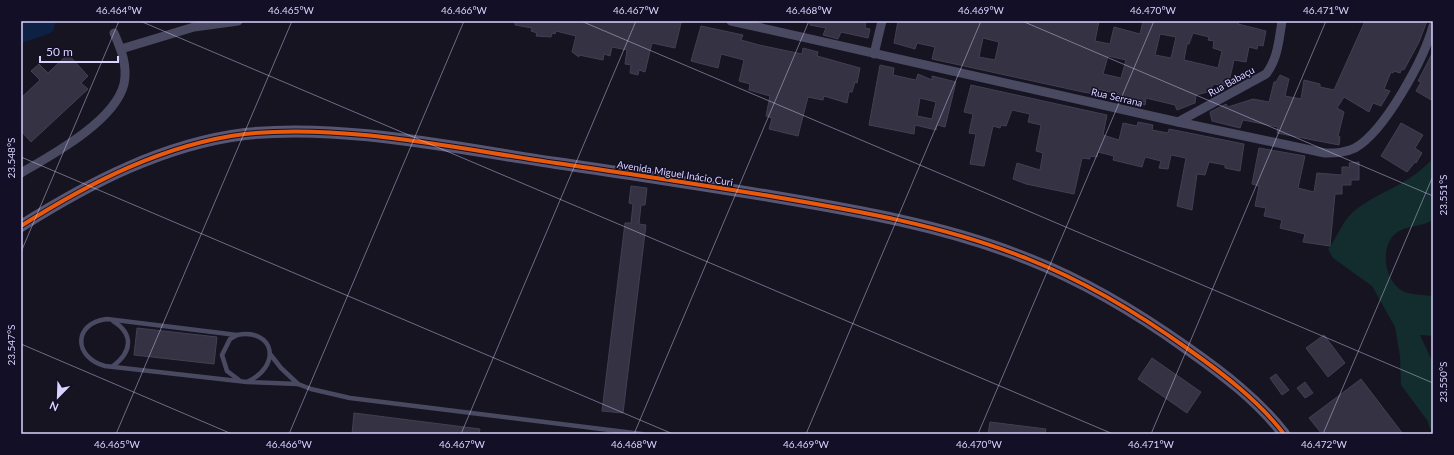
<svg xmlns="http://www.w3.org/2000/svg" width="1454" height="455" font-family="Lato,sans-serif">
  <rect width="100%" height="100%" fill="#161421"/>
  <!-- green -->
  <path fill="#132c2d" d="M1433 158V220C1422 227 1405 225 1395 234 1379 248 1385 285 1405 292 1413 295 1425 295 1433 296V336L1420 335 1433 363 1432 434 1427 420 1401 385 1400 356 1395 327 1372 286 1333 258 1328 249C1337 238 1342 222 1352 213 1377 191 1409 186 1433 158Z"/>
  <g fill="none" stroke-linecap="round" stroke-linejoin="round">
    <!-- river -->
    <polyline stroke="#0d2144" stroke-width="19" points="21,33 45,25 46,21"/>
  </g>
  <!-- building -->
  <g fill="#343243" stroke="#433f54" fill-rule="evenodd">
    <polygon points="515,21 672,21 681,23 675,48 652,43 645,72 639,70 638,75 630,73 631,65 625,64 627,50 612,47 610,56 604,54 603,60 579,55 579,57 572,52 576,36 556,31 555,34 552,33 551,37 536,36 537,33 531,31 532,28 515,25"/>
    <polygon points="810,21 866,21 865,28 870,29 868,38 841,32 838,39 823,35 826,28 810,25"/>
    <path d="M898 21H1099L1095 41 1110 44 1114 27 1140 34 1143 21H1218L1226 23 1227 21H1234L1239 22 1238 24 1266 31 1263 46 1258 45 1257 49 1249 47 1246 62 1234 60 1228 86 1213 84 1211 91 1196 95 1195 103 1177 110 1175 105 1146 98 1145 105 1117 99 1118 94 1097 89 1095 94 1083 92 932 59 935 47 917 43 915 49 894 43ZM1193 33 1209 37 1208 40 1214 41 1213 48 1222 51 1218 68 1184 60 1187 44H1189ZM1160 34 1176 37 1171 58 1155 55ZM983 38 999 42 995 60 979 57ZM1108 56 1126 60 1121 78 1103 74Z"/>
    <polygon points="1365,21 1427,21 1419,42 1404,70 1402,69 1400,73 1394,71 1393,73 1391,72 1384,89 1390,91 1381,106 1373,103 1369,112 1344,97 1337,108 1344,112 1338,136 1340,137 1339,145 1277,133 1278,127 1243,120 1240,128 1212,121 1210,112 1226,104 1228,107 1253,99 1269,102 1274,82 1276,82 1280,75 1289,79 1285,96 1301,99 1304,80 1320,84 1320,87 1334,90"/>
    <polygon points="701,26 743,35 741,40 759,45 802,54 803,48 818,52 817,56 860,68 857,83 855,82 852,92 849,92 847,103 824,96 823,100 808,97 798,136 769,129 772,118 766,116 770,96 749,90 750,84 739,81 744,60 721,54 718,68 691,61"/>
    <polygon points="1433,52 1433,101 1416,91 1421,82 1418,81"/>
    <polygon points="68,54 88,76 81,83 88,89 31,142 21,131 21,98 40,80 31,71 39,64 48,73"/>
    <path d="M880 65 894 68 893 75 911 79 916 80 918 74 932 80V76L956 82 945 127 937 125 936 130 915 125 914 134 869 125ZM920 98 936 102 932 119 917 116Z"/>
    <polygon points="971,85 1107,115 1103,135 1119,140 1123,123 1137,126 1138,122 1153,125 1152,130 1168,133 1169,129 1244,144 1240,171 1225,168 1225,165 1209,162 1205,175 1197,174 1192,210 1177,206 1186,158 1171,155 1168,169 1159,168 1161,161 1145,157 1142,167 1113,160 1114,156 1098,152 1097,157 1090,156 1090,159 1082,158 1074,194 1026,184 1013,179 1017,163 1040,170 1043,153 1036,151 1041,125 1028,122 1030,114 1012,110 1006,126 1001,125 1000,128 993,126 984,166 970,164 976,134 969,133 973,114 964,112"/>
    <polygon points="1401,123 1423,135 1415,148 1422,153 1416,163 1415,162 1407,172 1381,156"/>
    <polygon points="1259,148 1305,156 1298,188 1314,192 1317,173 1342,175 1342,167 1350,167 1349,163 1359,162 1359,180 1351,180 1351,185 1342,185 1342,194 1335,194 1330,246 1303,242 1305,234 1280,228 1282,220 1264,216 1266,208 1255,206 1259,186 1252,184"/>
    <polygon points="631,186 647,188 645,205 641,205 639,224 646,225 623,413 602,411 625,223 631,223 633,204 629,203"/>
    <polygon points="137,328 217,337 214,364 134,355"/>
    <polygon points="1324,335 1345,363 1328,377 1306,348"/>
    <polygon points="1152,358 1201,392 1187,413 1138,379"/>
    <polygon points="1276,374 1289,390 1282,395 1270,378"/>
    <polygon points="1361,379 1403,434 1322,434 1309,418"/>
    <polygon points="1305,382 1313,393 1305,398 1297,388"/>
    <polygon points="354,413 480,429 479,434 352,434"/>
    <polygon points="990,422 1046,429 1045,434 988,434"/>
  </g>
  <g fill="none" stroke-linecap="round" stroke-linejoin="round">
    <!-- lane -->
    <g stroke="#4a4962" stroke-width="4.5">
      <polyline points="237,335 230,339 222,355 227,371 239,380"/>
      <polyline points="270,354 281,368 298,384"/>
      <path d="M113 366C132 352 134 334 113 321"/>
      <path d="M247 382C282 366 275 328 237 335L107 319C73 323 73 357 105 366L247 382 298 384 311 389 350 398 642 434"/>
    </g>
    <!-- street -->
    <g stroke="#4a4962" stroke-width="9">
      <path d="M731 21 1178 122 1325 153C1335 153 1345 153 1355 148 1385 131 1424 59 1433 26"/>
      <polyline points="121,49 194,27 238,21"/>
      <polyline points="874,54 882,21"/>
      <path d="M1178 122 1266 74C1278 59 1279 39 1282 21"/>
      <path d="M21 173C52 155 115 121 124 84 128 66 121 49 114 33"/>
    </g>
    <!-- secondary -->
    <path stroke="#575674" stroke-width="12" d="M21 226C89 183 164 144 245 134 343 123 459 149 556 163 626 173 695 184 764 195 853 210 944 225 1028 259 1084 281 1139 314 1188 349 1222 373 1258 400 1284 434"/>
    <defs>
      <path id="cycleway" d="M21 226C89 183 164 144 245 134 343 123 459 149 556 163 626 173 695 184 764 195 853 210 944 225 1028 259 1084 281 1139 314 1188 349 1222 373 1258 400 1284 434"/>
    </defs>
    <!-- cycleway casing -->
    <use href="#cycleway" stroke="#130f26" stroke-width="6"/>
    <!-- cycleway -->
    <use href="#cycleway" stroke="#e8590c" stroke-width="4"/>
  </g>
  <!-- ticks -->
  <path fill="none" stroke="#d9d4ff" stroke-width="1" stroke-opacity="0.45" d="M140 21 1113 434M581 21 1433 383M1022 21 1433 196M21 157 673 434M21 252 119 21M21 344 232 434M116 434 292 21M289 434 464 21M461 434 636 21M634 434 809 21M806 434 981 21M978 434 1154 21M1151 434 1326 21M1323 434 1433 176"/>
  <g text-anchor="middle" stroke-width="3" stroke-linejoin="round" paint-order="stroke">
    <!-- street labels -->
    <g font-size="10" fill="#d9d4ff" stroke="#130f26">
      <text transform="translate(1231 81) rotate(-29)" y="4">Rua Babaçu</text>
      <text transform="translate(1117 97) rotate(13)" y="4">Rua Serrana</text>
      <text transform="translate(675 173) rotate(9)" y="4">Avenida Miguel Inácio Curi</text>
    </g>
  </g>
  <!-- border -->
  <rect width="1454" height="455" fill="none" stroke="#130f26" stroke-width="44"/>
  <!-- north arrow -->
  <g transform="translate(58 397) rotate(203)" stroke="#130f26" stroke-width="3" paint-order="stroke">
  <path d="M0-3L7 15L0 10L-7 15Z" fill="#d9d4ff"/>
  <text y="-6" font-size="11" font-weight="bold" text-anchor="middle" fill="#d9d4ff">N</text>
  </g>
  <!-- scale -->
  <path d="M40 56v6h78v-6" fill="none" stroke="#d9d4ff" stroke-width="2"/>
  <text x="46" y="56" font-size="12" fill="#d9d4ff" stroke="#130f26" stroke-width="3" paint-order="stroke">50 m</text>
  <rect x="22" y="22" width="1410" height="411" fill="none" stroke="#d9d4ff" stroke-width="1.5"/>
  <g font-size="10" text-anchor="middle" fill="#d9d4ff">
    <text x="119" y="14">46.464°W</text>
    <text x="291" y="14">46.465°W</text>
    <text x="464" y="14">46.466°W</text>
    <text x="636" y="14">46.467°W</text>
    <text x="809" y="14">46.468°W</text>
    <text x="981" y="14">46.469°W</text>
    <text x="1153" y="14">46.470°W</text>
    <text x="1326" y="14">46.471°W</text>
    <text transform="translate(11 158) rotate(-90)" y="4">23.548°S</text>
    <text transform="translate(1443 195) rotate(-90)" y="4">23.551°S</text>
    <text transform="translate(11 345) rotate(-90)" y="4">23.547°S</text>
    <text transform="translate(1443 382) rotate(-90)" y="4">23.550°S</text>
    <text x="117" y="448">46.465°W</text>
    <text x="289" y="448">46.466°W</text>
    <text x="462" y="448">46.467°W</text>
    <text x="634" y="448">46.468°W</text>
    <text x="806" y="448">46.469°W</text>
    <text x="979" y="448">46.470°W</text>
    <text x="1151" y="448">46.471°W</text>
    <text x="1324" y="448">46.472°W</text>
  </g>
</svg>
